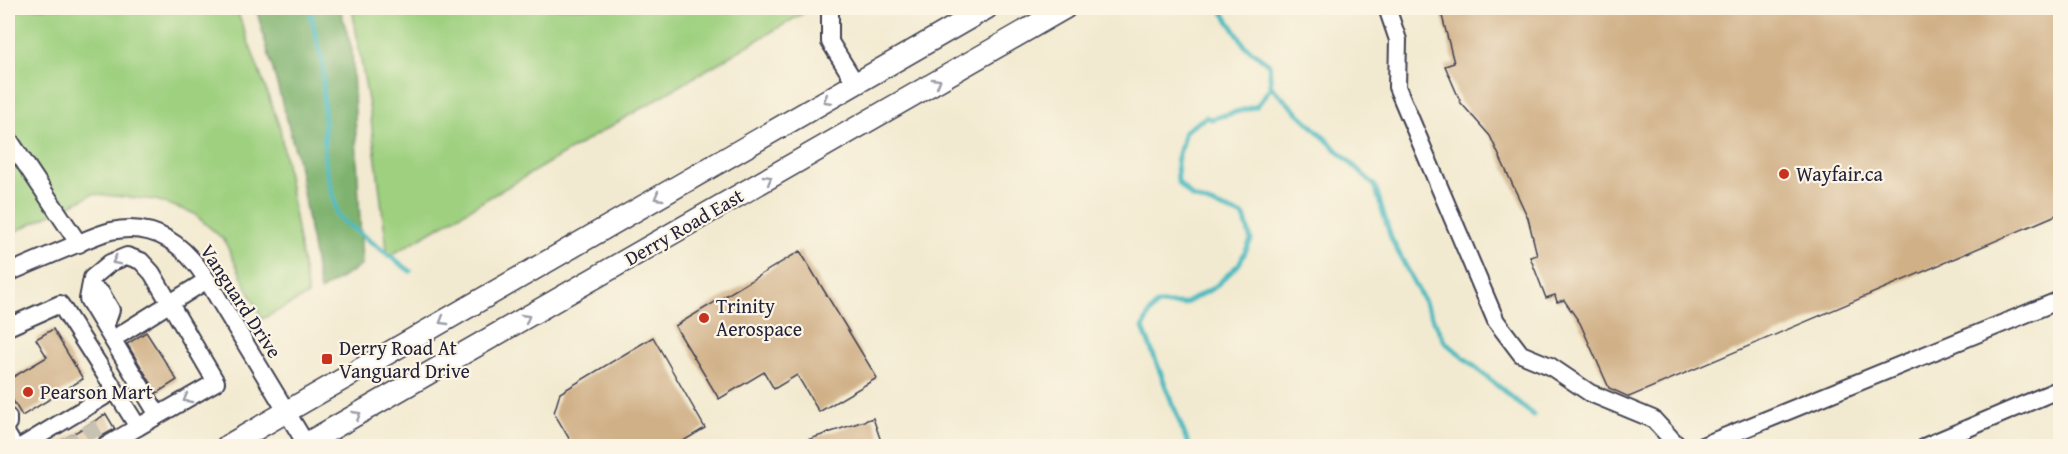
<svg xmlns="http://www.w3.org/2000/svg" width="2068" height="454" font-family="'Gentium Book Plus',serif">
  <rect width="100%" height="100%" fill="#fcf5e5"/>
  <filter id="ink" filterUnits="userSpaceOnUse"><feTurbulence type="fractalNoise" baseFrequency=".0167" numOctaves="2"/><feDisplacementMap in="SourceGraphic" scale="12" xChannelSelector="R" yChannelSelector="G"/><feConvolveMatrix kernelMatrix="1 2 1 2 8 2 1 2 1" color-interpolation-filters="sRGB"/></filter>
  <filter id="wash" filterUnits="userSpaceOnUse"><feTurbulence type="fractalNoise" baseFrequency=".008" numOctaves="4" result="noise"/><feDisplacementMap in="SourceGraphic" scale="24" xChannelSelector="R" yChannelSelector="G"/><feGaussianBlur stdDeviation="1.35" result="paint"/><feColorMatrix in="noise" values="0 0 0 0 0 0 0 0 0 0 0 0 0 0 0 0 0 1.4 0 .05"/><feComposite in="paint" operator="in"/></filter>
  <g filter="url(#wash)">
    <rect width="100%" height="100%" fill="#f2ead0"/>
    <!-- green -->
    <g fill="#9ed07f" stroke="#60795d" stroke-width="1.5">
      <polygon points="8,8 236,8 280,128 308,295 262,319 224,240 193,213 156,200 93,194 8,235"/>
      <polygon points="352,8 812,8 388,257 370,112"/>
    </g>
    <!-- forest -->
    <polygon fill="#7eb26e" stroke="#506a54" stroke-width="1.5" points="256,8 340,8 352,50 362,265 320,291 297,157"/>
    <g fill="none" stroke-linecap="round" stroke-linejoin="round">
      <!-- stream -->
      <g stroke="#4ab9c0" stroke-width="5">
        <polyline points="309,8 323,64 325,164 338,217 410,271"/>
        <polyline points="1271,87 1375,186 1391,238 1445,342 1533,415"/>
        <polyline points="1189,446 1143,328 1149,314 1157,304 1184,304 1215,287 1239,264 1251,240 1244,216 1192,197 1178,182 1177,162 1185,131 1206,117 1211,119 1257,106 1271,87 1269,64 1245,46 1220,8"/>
      </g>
    </g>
    <g id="blocks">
      <!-- building -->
      <g fill="#d0b087">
        <polygon points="1440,8 2061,8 2061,213 1629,397 1609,388 1580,323 1564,300 1557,302 1555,295 1546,298 1530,257 1537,255 1528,218 1490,136 1461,103 1445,66 1454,63"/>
        <polygon points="800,251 877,378 819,412 797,375 774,389 764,372 719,399 675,326"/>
        <polygon points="53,329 83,379 22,416 8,392 8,380 47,357 36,339"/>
        <polygon points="146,332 177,380 157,393 127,344"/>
        <polygon points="653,337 705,428 673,447 574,447 554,413 560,393"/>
        <polygon points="106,414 115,429 100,437 95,447 51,447"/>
        <polygon points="873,418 883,447 795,447 795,444"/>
      </g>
    </g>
  </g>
  <g filter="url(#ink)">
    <use href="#blocks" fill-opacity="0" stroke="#414051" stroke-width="1.5"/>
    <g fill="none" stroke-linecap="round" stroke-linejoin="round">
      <!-- minor-tunnel -->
      <g stroke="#c8c2b2" stroke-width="16" stroke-dasharray="16 8" stroke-linecap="butt">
        <polyline points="88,424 99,444"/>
        <polyline points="68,436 74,446"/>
      </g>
      <defs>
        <g id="minor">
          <polyline points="830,8 830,42 856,84"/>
          <polyline points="1387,8 1398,40 1397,87 1496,321 1521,354 1550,366 1590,393 1653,419 1678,446"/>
          <polyline points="8,138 79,244"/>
          <path d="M8 273C29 264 50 255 72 246 84 241 98 234 111 231 155 222 184 244 207 280L306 444"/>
          <polyline points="91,287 101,293 111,310 105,327"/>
          <polyline points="8,327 60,304 115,390 22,446"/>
          <polyline points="121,334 207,280"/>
          <polyline points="8,417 8,423"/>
          <polyline points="138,427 216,382 152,273 141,261 127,256 110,263 92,278 88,299 158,415"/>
          <polyline points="8,436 14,446"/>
          <polyline points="106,446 138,427 115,390"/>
          <polyline points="1702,446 2060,300"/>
          <polyline points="1926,446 2060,389"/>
        </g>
        <g id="major">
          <polyline points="227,446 987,8"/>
          <polyline points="302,446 1065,8"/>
        </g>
      </defs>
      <!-- minor casing -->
      <use href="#minor" stroke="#414051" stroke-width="20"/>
      <!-- major casing -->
      <use href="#major" stroke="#414051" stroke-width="24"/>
      <!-- minor -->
      <use href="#minor" stroke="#fff" stroke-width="16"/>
      <!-- major -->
      <use href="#major" stroke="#fff" stroke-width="21"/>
    </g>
    <!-- one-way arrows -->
    <defs><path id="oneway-chevron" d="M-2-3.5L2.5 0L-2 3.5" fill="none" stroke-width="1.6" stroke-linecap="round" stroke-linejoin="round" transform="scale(1.5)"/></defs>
    <g stroke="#9c9ca7">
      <use href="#oneway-chevron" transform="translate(937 82) rotate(-30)"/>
      <use href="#oneway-chevron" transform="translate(827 100) rotate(150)"/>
      <use href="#oneway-chevron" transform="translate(768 179) rotate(-30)"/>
      <use href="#oneway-chevron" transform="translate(658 197) rotate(150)"/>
      <use href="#oneway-chevron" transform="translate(116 261) rotate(153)"/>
      <use href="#oneway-chevron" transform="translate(526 318) rotate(-30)"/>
      <use href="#oneway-chevron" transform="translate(443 321) rotate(150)"/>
      <use href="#oneway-chevron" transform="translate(187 399) rotate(150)"/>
      <use href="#oneway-chevron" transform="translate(357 415) rotate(-30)"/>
    </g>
  </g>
  <!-- markers -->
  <g fill="#c8321e" stroke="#fcf5e5" stroke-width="2">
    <circle cx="1784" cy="174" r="6"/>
    <circle cx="704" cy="318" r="6"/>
    <rect x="321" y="353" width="12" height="12" rx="3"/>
    <circle cx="28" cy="392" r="6"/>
  </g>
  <g text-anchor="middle" stroke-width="4.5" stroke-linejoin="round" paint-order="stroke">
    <!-- poi labels -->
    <g font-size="20" fill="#22223b" stroke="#fcf5e5" text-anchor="start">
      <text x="1796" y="181">Wayfair.ca</text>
      <text x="716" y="313">Trinity<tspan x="716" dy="23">Aerospace</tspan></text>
      <text x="339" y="355">Derry Road At<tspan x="339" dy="23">Vanguard Drive</tspan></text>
      <text x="40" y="399">Pearson Mart</text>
    </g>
    <!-- street labels -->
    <g font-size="20" fill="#22223b" stroke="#fcf5e5">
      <text transform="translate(684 227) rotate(-30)" y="7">Derry Road East</text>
      <text transform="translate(241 301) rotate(57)" y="7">Vanguard Drive</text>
    </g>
  </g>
  <!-- margin -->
  <rect width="2068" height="454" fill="none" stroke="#fcf5e5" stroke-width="30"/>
</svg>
